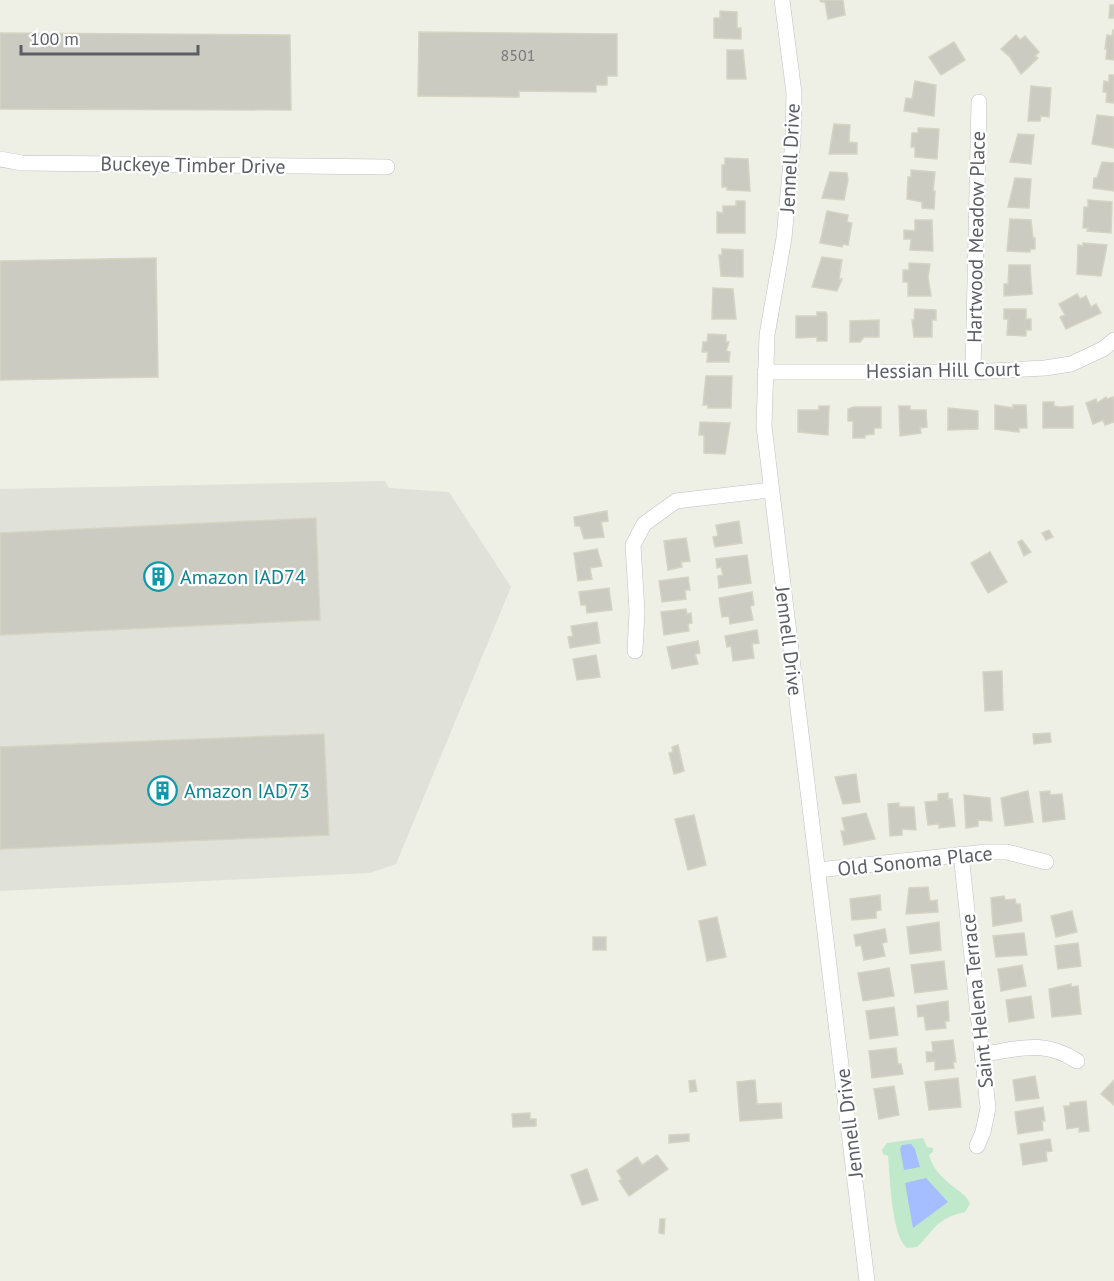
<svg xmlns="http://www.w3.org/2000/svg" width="1114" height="1281" font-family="'PT Sans',sans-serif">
  <rect width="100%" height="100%" fill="#eff0e5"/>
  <!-- industrial -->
  <polygon fill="#e0e1d9" points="385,481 389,488 449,492 511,587 396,864 370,873 0,891 0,489"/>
  <!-- green -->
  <path fill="#c0e9cb" d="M923 1138 927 1147 933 1148V1152L929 1155C936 1182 966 1190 970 1204L965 1212C935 1219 936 1229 917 1247L907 1248C891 1235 890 1176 888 1156L883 1154 882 1150 887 1143Z"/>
  <!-- water -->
  <g fill="#a5beff">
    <polygon points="911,1144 915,1149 920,1167 904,1170 900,1149 902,1145"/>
    <polygon points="926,1178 948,1202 913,1228 905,1183"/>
  </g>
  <!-- building -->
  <g fill="#cbcbc1" stroke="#d5d4c2" stroke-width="1.5">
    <polygon points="820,0 843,0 845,15 828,19 825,2 821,2"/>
    <polygon points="1110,5 1114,5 1114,18 1109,18"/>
    <polygon points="720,11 737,12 737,28 741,28 741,39 714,38 714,18 720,18"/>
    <polygon points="1113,30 1114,30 1114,60 1106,59 1107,49 1105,49 1107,35 1112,36"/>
    <polygon points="419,32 617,34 617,76 607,76 607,85 596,85 596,92 519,91 519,97 418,96"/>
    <polygon points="0,33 290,35 291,110 0,109"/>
    <polygon points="1016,35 1020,40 1025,36 1039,52 1035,56 1038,58 1021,74 1010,57 1001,49"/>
    <polygon points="954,42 965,60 941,75 929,57"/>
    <polygon points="727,50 743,50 746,79 727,79"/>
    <polygon points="1109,75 1114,75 1114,103 1106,102 1107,92 1103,92 1104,81 1109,82"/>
    <polygon points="915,81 936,85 934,116 904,111 906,98 912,99"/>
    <polygon points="1031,86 1051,88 1049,117 1041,116 1040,121 1028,121"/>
    <polygon points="1097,115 1114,117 1114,148 1092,144"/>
    <polygon points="834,124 850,125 849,142 857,143 857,154 829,154"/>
    <polygon points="918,128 939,129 937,159 915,157 915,147 911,147 912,133 918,133"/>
    <polygon points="1018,134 1034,135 1031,164 1010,162"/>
    <polygon points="725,158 748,159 750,191 727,190 727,187 722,187 722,165 725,165"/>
    <polygon points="1102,162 1114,163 1114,191 1093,188 1094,178 1097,178"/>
    <polygon points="911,170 935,172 933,191 935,191 934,209 922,208 922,202 907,199 908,177 911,177"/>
    <polygon points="830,172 847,173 848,180 844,200 822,198"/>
    <polygon points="1015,178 1031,179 1029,208 1008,207"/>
    <polygon points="1088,200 1112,202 1111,233 1087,231 1088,228 1083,228 1084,207 1088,207"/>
    <polygon points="736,201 745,201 745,233 717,233 717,212 723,213 723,206 736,206"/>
    <polygon points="827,211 848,215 847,222 852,223 848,245 843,244 842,247 820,243"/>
    <polygon points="1010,219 1031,220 1033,238 1035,238 1035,249 1030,249 1030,252 1007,251"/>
    <polygon points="915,220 932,220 933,251 910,250 911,239 904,239 904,230 915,231"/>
    <polygon points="1083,243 1107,245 1101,276 1077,274 1078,245 1083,246"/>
    <polygon points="722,249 743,250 743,277 721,276 719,255 722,255"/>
    <polygon points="822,257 842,260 839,279 842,279 837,291 812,287"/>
    <polygon points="156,258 158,377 0,380 0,261"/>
    <polygon points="909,263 930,264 928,277 931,296 908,296 908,282 903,282 903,270 909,270"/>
    <polygon points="1009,265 1030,265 1032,294 1004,296 1004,284 1008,284"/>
    <polygon points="713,288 733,289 736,319 712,319"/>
    <polygon points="1077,294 1080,299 1086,296 1091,307 1096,304 1101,313 1066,329 1060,317 1065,315 1059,304"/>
    <polygon points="915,309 936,310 936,320 932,320 932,337 914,337 912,320 914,320"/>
    <polygon points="1004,309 1026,309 1026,319 1031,319 1031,330 1026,330 1026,336 1007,335 1008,319 1004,319"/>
    <polygon points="817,312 826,312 827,315 827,341 817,341 817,337 796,338 796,316 817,316"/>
    <polygon points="879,320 879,337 864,337 860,342 850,342 850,321"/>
    <polygon points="708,334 726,335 726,342 729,342 726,351 730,352 729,362 707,362 708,352 702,352 703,342 707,342"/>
    <polygon points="706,376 732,376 731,408 708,408 708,405 703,405"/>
    <polygon points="1106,397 1107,399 1113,397 1114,401 1114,422 1105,425 1103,420 1093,424 1086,403 1096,399 1097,403"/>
    <polygon points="1043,402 1054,402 1054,406 1061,407 1073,406 1073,428 1043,428"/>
    <polygon points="995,405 1013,408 1013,405 1026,405 1027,428 1019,428 1019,432 995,429"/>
    <polygon points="819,406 829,406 828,435 798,432 798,410 819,410"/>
    <polygon points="899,406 910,406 910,410 926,410 927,427 920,428 921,433 900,436"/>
    <polygon points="854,407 881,407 881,428 874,428 874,434 865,435 865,438 853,438 853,421 848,421 848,409"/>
    <polygon points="948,408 978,411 978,429 948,430"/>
    <polygon points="700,422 730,423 725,454 704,453 704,435 699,435"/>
    <polygon points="607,511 608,521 601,522 604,537 584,539 580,526 575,526 574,517"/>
    <polygon points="316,518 320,620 0,635 0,533"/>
    <polygon points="739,521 742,543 715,547 713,537 718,536 716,525"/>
    <polygon points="1049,530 1053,537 1046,540 1042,533"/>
    <polygon points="686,538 690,561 681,562 682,567 668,570 664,541"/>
    <polygon points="1022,540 1031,552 1024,556 1018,542"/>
    <polygon points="597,549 602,566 590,568 592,579 578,581 574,553"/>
    <polygon points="990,552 1007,582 988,593 971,563"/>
    <polygon points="747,555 751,583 719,588 718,576 723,575 721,567 717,568 716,559"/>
    <polygon points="688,577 690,590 685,590 686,599 662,602 659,581"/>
    <polygon points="609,588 612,610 587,613 586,605 581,605 579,592"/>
    <polygon points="752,592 754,605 750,606 753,620 730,624 729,616 722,617 719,598"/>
    <polygon points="686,609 687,614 691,613 692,623 688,624 689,631 664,635 661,612"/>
    <polygon points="597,622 600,643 570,648 568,637 573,636 571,626"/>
    <polygon points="757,630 759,643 752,644 754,658 733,661 731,646 727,647 725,636"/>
    <polygon points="698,641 700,653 695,654 698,664 672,669 667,647"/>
    <polygon points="596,655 600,677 577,680 573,659"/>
    <polygon points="1002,671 1003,710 985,711 983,672"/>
    <polygon points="1050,733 1051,742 1034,744 1033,734"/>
    <polygon points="324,734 329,835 0,849 0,747"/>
    <polygon points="678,745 684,771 674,774 669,753 673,752 672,747"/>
    <polygon points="856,774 860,802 843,804 835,777"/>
    <polygon points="1028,791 1033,822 1005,826 1001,798"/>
    <polygon points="1050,791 1050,795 1062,794 1065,819 1043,822 1040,792"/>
    <polygon points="948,793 948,799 952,799 955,826 939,828 939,824 928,825 925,802 938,801 938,794"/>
    <polygon points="964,795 990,798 992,821 978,820 978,826 966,828"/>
    <polygon points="899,803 899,807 914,807 916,830 902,829 902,835 890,836 888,804"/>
    <polygon points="866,813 875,839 844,845 841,831 845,831 842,818"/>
    <polygon points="694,815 706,865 688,870 675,819"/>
    <polygon points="928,887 930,901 937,900 938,912 906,914 909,888"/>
    <polygon points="880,895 881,910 876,911 876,918 852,920 850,899"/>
    <polygon points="1004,896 1005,900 1015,899 1016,904 1020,904 1022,921 993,926 991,898"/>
    <polygon points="1072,911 1077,932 1056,937 1051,916"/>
    <polygon points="717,917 726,957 707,961 699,921"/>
    <polygon points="939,922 941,950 910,954 907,927"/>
    <polygon points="885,929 887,942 882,943 885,956 864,960 861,945 856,946 854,935"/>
    <polygon points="1024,933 1027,955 996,957 993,936"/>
    <rect x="593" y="937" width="13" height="13"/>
    <polygon points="1078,943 1081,966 1058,969 1055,946"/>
    <polygon points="944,961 947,989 915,993 911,965"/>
    <polygon points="1022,965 1026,986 1001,991 998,969"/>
    <polygon points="889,968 894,996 863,1001 858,973"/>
    <polygon points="1071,984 1071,987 1078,986 1081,1014 1052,1017 1049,989"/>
    <polygon points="1031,996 1034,1018 1009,1022 1006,1000"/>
    <polygon points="948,1001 949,1021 945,1021 946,1028 926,1030 924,1016 918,1017 917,1006"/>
    <polygon points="894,1007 898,1035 870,1039 866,1011"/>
    <polygon points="953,1040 956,1062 953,1062 954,1068 935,1070 935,1061 927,1062 926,1052 933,1052 932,1042"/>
    <polygon points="896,1048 898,1064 901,1064 903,1074 872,1078 869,1051"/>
    <polygon points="1035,1076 1039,1098 1016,1101 1013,1080"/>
    <polygon points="958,1078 961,1107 929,1110 925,1082"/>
    <polygon points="695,1080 697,1091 690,1092 689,1081"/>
    <polygon points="755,1080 757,1104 781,1103 782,1118 740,1121 737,1082"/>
    <polygon points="1114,1080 1114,1105 1101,1094"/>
    <polygon points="894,1086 899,1115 879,1119 874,1089"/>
    <polygon points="1086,1101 1089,1131 1079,1132 1079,1127 1067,1129 1064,1106 1070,1106 1070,1103"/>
    <polygon points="1043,1107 1045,1121 1042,1121 1043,1130 1018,1134 1015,1112"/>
    <polygon points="530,1113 530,1119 536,1119 536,1126 513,1127 512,1114"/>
    <polygon points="689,1134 689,1141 669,1143 669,1135"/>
    <polygon points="1050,1139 1052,1151 1046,1152 1047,1161 1023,1165 1020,1144"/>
    <polygon points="657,1155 668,1169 629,1196 619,1181 622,1179 617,1171 637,1157 642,1165"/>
    <polygon points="587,1169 598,1200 582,1205 571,1175"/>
    <polygon points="660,1219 665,1219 664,1234 659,1233"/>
  </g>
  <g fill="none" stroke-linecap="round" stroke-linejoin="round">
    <defs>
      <g id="minor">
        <polyline points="782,0 794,93 793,140 784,238 767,335 764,426 867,1281"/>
        <polyline points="0,159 22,163 387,167"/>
        <polyline points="765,372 973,372 1045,368 1071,364 1103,349 1114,340"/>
        <polyline points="973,372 979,102"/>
        <polyline points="635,651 637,611 633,545 644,524 676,501 770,490"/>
        <polyline points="961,854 988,1108 983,1132 977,1146"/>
        <polyline points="818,870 986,852 1007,852 1046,862"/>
        <path d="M983 1054C1020 1049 1043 1039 1077 1061"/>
      </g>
    </defs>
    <!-- minor casing -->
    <use href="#minor" stroke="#bebfc6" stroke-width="16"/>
    <!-- minor -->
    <use href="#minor" stroke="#fff" stroke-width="15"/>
  </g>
  <!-- icons -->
  <defs>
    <symbol id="building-ring" viewBox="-11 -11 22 22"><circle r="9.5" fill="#fff" stroke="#0f9aa8" stroke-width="1.5"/><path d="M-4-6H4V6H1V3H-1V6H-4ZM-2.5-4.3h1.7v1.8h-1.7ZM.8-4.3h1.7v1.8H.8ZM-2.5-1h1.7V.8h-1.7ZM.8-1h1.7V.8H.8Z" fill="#0f9aa8"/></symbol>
  </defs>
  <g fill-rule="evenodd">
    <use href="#building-ring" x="142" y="560" width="33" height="33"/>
    <use href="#building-ring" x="146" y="774" width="33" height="33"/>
  </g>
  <g text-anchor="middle" stroke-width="4.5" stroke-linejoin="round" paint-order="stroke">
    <!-- number labels -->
    <g font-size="16" fill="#78797d">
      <text x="518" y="61">8501</text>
    </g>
    <!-- street labels -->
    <g font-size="20" fill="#5c5e66" stroke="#fff">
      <text transform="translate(790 158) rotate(-87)" y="7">Jennell Drive</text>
      <text transform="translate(193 165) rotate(1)" y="7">Buckeye Timber Drive</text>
      <text transform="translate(976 237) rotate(-89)" y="7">Hartwood Meadow Place</text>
      <text transform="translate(943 370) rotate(-1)" y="7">Hessian Hill Court</text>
      <text transform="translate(789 641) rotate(83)" y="7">Jennell Drive</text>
      <text transform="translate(915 861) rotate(-6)" y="7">Old Sonoma Place</text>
      <text transform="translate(977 1001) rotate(-96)" y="7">Saint Helena Terrace</text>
      <text transform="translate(849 1123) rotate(-97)" y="7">Jennell Drive</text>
    </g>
    <!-- culture labels -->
    <g font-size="20" fill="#0d838f" stroke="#fff" text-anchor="start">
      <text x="180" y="584">Amazon IAD74</text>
      <text x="184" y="798">Amazon IAD73</text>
    </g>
  </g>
  <!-- scale -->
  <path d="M21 45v9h177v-9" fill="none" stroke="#5c5e66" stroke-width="3"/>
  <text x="30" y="45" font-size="18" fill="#5c5e66" stroke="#ffffff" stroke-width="4.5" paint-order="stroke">100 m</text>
</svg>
